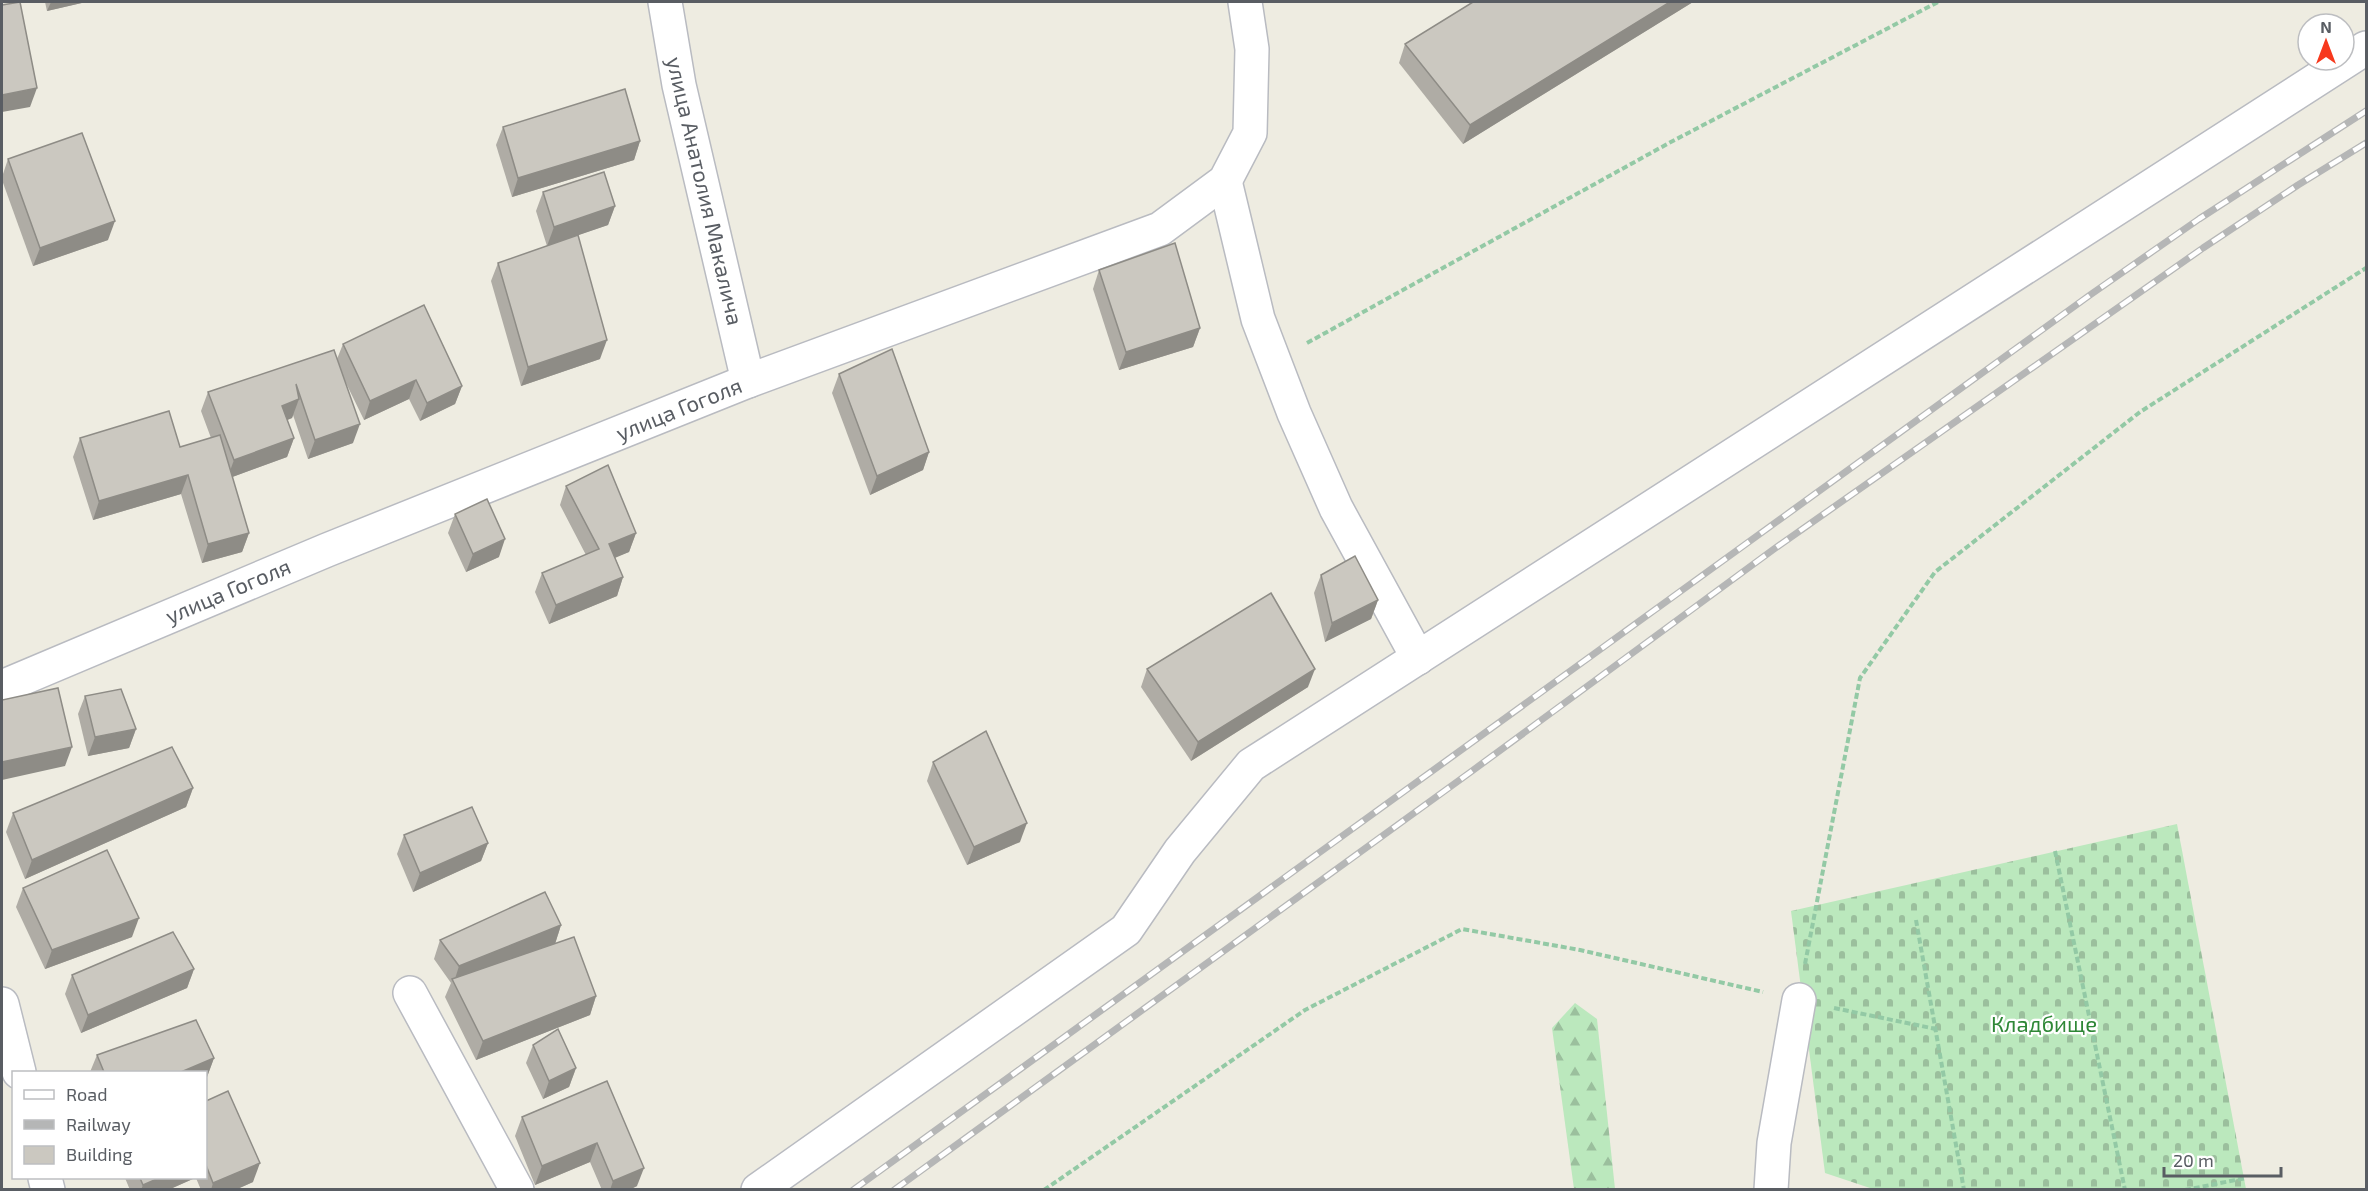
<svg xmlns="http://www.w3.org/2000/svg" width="2368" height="1191" font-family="'Exo 2',sans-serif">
  <defs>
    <pattern id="forest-firs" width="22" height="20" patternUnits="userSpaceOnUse" patternTransform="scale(1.5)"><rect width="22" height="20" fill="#bbe8bd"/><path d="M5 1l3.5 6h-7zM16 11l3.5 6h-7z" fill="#9bbf9d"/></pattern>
    <pattern id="cemetery-stones" width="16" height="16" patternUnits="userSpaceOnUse" patternTransform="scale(1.5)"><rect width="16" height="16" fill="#bbe8bd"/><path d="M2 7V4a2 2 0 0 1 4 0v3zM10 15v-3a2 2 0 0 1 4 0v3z" fill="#9bbf9d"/></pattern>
  </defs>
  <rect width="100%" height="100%" fill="#eeece1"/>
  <!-- forest -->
  <polygon fill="url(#forest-firs)" points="1575,1003 1597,1019 1615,1189 1574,1189 1552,1028"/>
  <!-- cemetery -->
  <polygon fill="url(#cemetery-stones)" points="2177,824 2246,1189 1876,1190 1825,1173 1791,911"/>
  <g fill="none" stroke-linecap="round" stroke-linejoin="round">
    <defs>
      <g id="minor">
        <polyline points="665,2 679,85 748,381"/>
        <polyline points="1225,181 1258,319 1294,413 1336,508 1418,658"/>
        <polyline points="2,687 327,550 748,381 1160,229 1225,181 1250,133 1252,49 1245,2"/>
        <polyline points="410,993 517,1190"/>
        <polyline points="2,1004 19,1072"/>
        <polyline points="45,1178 48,1190"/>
        <polyline points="758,1190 1126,930 1180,851 1251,765 2366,48"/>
        <polyline points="1771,1190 1774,1143 1799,1000"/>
      </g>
    </defs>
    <!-- minor casing -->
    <use href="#minor" stroke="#b9bbc1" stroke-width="36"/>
    <!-- path -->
    <g stroke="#93c9a5" stroke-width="4" stroke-dasharray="6 3" stroke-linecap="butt">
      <polyline points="1307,343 1669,143 1938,2"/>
      <polyline points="2055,851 2125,1190"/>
      <polyline points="1916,920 1964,1190"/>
      <polyline points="1805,964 1860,678 1935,572 2140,412 2366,268"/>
      <polyline points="1834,1008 1936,1029"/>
      <polyline points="1044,1190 1305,1010 1462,929 1580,950 1763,992"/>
      <polyline points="2185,1190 2246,1178"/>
    </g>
    <!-- minor -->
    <use href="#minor" stroke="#fff" stroke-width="33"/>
    <defs>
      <g id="rail">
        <polyline points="853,1190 2090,295 2199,219 2366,111"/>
        <polyline points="894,1190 1472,771 1774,549 2203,248 2298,185 2366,143"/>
      </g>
    </defs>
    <!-- rail casing -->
    <use href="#rail" stroke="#b5b6b6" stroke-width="7"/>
    <!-- rail -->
    <use href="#rail" stroke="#fff" stroke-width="4.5" stroke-dasharray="14" stroke-linecap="butt"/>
  </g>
  <!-- wall -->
  <g fill="#afaca5">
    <polygon points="45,2 86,2 47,11"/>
    <polygon points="1693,2 1463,144 1399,63 1405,44"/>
    <polygon points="503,127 640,141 634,160 512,197 496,145"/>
    <polygon points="8,159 108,240 33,266 2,180 2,177"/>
    <polygon points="543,192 615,206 608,225 578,235 600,359 521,386 491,281 498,263 547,246 536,211"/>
    <polygon points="1099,270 1200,328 1193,347 1119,370 1093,289"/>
    <polygon points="343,344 462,386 455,404 420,421 409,399 364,420 345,381 353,443 308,459 293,415 292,418 287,420 294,438 287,457 232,477 249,533 242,552 202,563 181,494 93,520 73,457 80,438 180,447 211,438 201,411 208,392 337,359"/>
    <polygon points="839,374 929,452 923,470 870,495 832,393"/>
    <polygon points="566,486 636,533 629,552 615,557 623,577 617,596 549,624 535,592 542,573 586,555 560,505"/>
    <polygon points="455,514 499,557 466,572 448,533"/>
    <polygon points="1321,575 1378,600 1371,619 1325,642 1314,593"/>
    <polygon points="1147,669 1308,687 1191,761 1141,687"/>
    <polygon points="85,696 136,729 129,748 88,756 78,714"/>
    <polygon points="933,762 1020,842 967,865 927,781"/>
    <polygon points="193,788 186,807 25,879 6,832 13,813"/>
    <polygon points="404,835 488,843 481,861 413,892 397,854"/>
    <polygon points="23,888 132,937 45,969 16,907"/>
    <polygon points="561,925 555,944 596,996 590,1015 476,1060 445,997 451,983 434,959 440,940"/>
    <polygon points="194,969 187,988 81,1033 65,994 72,975"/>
    <polygon points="196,1020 214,1058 207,1077 206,1078 206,1072 90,1072 97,1055"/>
    <polygon points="533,1045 576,1068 569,1087 543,1099 526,1063"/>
    <polygon points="607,1081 637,1186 629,1190 602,1190 590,1162 535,1185 515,1136 522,1117"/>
    <polygon points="206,1101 253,1182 235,1190 201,1190 196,1178 206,1178"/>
    <polygon points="125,1178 195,1178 168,1190 130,1190"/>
  </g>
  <!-- shaded-wall -->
  <g fill="#8e8c86">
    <polygon points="51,2 86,2 47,11"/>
    <polygon points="1670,2 1693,2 1463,144 1470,125"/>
    <polygon points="37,88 30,107 2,112 2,95"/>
    <polygon points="640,141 634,160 512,197 518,178"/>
    <polygon points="615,206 608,225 547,246 554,227"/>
    <polygon points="115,221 108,240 33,266 40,248"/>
    <polygon points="1200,328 1193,347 1119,370 1126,352"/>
    <polygon points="607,340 600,359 521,386 528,367"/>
    <polygon points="416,380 409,399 364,420 370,401"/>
    <polygon points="462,386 455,404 420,421 427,403"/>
    <polygon points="299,399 292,418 275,425 282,406"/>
    <polygon points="360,424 353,443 308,459 315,440"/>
    <polygon points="294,438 287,457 227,479 234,460"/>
    <polygon points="929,452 923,470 870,495 877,476"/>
    <polygon points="188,475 181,494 93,520 99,501"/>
    <polygon points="249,533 242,552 202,563 208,544"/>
    <polygon points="636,533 629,552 603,563 609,544"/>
    <polygon points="505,539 499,557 466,572 473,554"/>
    <polygon points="623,577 617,596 549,624 556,605"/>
    <polygon points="1378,600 1371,619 1325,642 1332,623"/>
    <polygon points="1315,669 1308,687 1191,761 1198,742"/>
    <polygon points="136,729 129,748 88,756 95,737"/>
    <polygon points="72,747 65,766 2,780 2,762"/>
    <polygon points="193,788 186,807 25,879 32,860"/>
    <polygon points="1027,823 1020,842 967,865 974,847"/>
    <polygon points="488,843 481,861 413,892 420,873"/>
    <polygon points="139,918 132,937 45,969 52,950"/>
    <polygon points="561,925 555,944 454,982 459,966"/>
    <polygon points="194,969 187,988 81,1033 88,1015"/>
    <polygon points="596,996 590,1015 476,1060 483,1041"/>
    <polygon points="214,1058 207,1077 206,1078 206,1072 181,1072"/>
    <polygon points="576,1068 569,1087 543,1099 549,1081"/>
    <polygon points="597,1143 590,1162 535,1185 542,1166"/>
    <polygon points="260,1163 253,1182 235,1190 211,1190 213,1183"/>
    <polygon points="644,1168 637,1186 629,1190 610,1190 613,1181"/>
    <polygon points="159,1178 195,1178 168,1190 141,1190 143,1185"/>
  </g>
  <!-- building -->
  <g fill="#cbc8c0" stroke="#8e8c86" stroke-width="1.5">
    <polygon points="20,2 37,88 2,95 2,5"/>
    <polygon points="1473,2 1670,2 1470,125 1405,44"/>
    <polygon points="625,89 640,141 518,178 503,127"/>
    <polygon points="82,133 115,221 40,248 8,159"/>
    <polygon points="604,172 615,206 554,227 543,192"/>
    <polygon points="578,235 607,340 528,367 498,263"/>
    <polygon points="1175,243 1200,328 1126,352 1099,270"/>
    <polygon points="424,305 462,386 427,403 416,380 370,401 343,344"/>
    <polygon points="892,349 929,452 877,476 839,374"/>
    <polygon points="334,350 360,424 315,440 296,384 299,399 282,406 294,438 234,460 208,392"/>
    <polygon points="169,411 180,447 220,435 249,533 208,544 188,475 99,501 80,438"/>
    <polygon points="608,465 636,533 609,544 623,577 556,605 542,573 599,549 566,486"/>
    <polygon points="487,499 505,539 473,554 455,514"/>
    <polygon points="1355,556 1378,600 1332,623 1321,575"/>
    <polygon points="1271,593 1315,669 1198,742 1147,669"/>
    <polygon points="58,688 72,747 2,762 2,700"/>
    <polygon points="121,689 136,729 95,737 85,696"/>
    <polygon points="986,731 1027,823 974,847 933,762"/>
    <polygon points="172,747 193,788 32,860 13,813"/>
    <polygon points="472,807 488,843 420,873 404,835"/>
    <polygon points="107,850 139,918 52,950 23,888"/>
    <polygon points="545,892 561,925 459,966 440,940"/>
    <polygon points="173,932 194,969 88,1015 72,975"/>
    <polygon points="574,937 596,996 483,1041 452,979"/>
    <polygon points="196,1020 214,1058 181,1072 104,1072 97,1055"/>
    <polygon points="558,1029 576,1068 549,1081 533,1045"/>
    <polygon points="607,1081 644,1168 613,1181 597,1143 542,1166 522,1117"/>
    <polygon points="228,1091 260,1163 213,1183 206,1165 206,1101"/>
    <polygon points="140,1178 159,1178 143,1185"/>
  </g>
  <g text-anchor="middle" stroke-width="4.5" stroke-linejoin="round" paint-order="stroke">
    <!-- street labels -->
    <g font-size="22" fill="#595d63" stroke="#fff">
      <text transform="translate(705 191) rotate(77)" y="8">улица Анатолия Макалича</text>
      <text transform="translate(679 409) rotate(-22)" y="8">улица Гоголя</text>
      <text transform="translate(228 591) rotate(-23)" y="8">улица Гоголя</text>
    </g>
    <!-- park labels -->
    <g font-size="22" fill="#2e8736" stroke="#fff">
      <text x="2044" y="1032">Кладбище</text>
    </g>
  </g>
  <!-- border -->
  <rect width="2368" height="1191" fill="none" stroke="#595d63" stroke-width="6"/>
  <!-- legend -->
  <rect x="12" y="1071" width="195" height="108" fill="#ffffff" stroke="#bdbec1" stroke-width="1.5"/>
  <rect x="24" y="1090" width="30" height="9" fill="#ffffff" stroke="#bdbec1" stroke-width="1.5"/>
  <text x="66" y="1101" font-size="18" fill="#595d63">Road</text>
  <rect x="24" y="1120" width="30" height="9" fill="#b5b6b6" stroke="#bdbec1" stroke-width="1.5"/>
  <text x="66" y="1131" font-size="18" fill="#595d63">Railway</text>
  <rect x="24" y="1146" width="30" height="18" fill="#cbc8c0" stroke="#bdbec1" stroke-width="1.5"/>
  <text x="66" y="1161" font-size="18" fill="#595d63">Building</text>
  <!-- north arrow -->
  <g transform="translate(2326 42)"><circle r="28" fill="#ffffff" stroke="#bdbec1" stroke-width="1.5"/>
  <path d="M0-4.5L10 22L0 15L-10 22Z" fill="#f7391d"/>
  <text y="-9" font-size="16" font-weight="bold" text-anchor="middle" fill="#595d63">N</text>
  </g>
  <!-- scale -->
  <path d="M2164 1167v9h117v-9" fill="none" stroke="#595d63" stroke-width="3"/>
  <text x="2173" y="1167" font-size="18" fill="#595d63" stroke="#ffffff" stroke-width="4.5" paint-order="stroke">20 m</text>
</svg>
